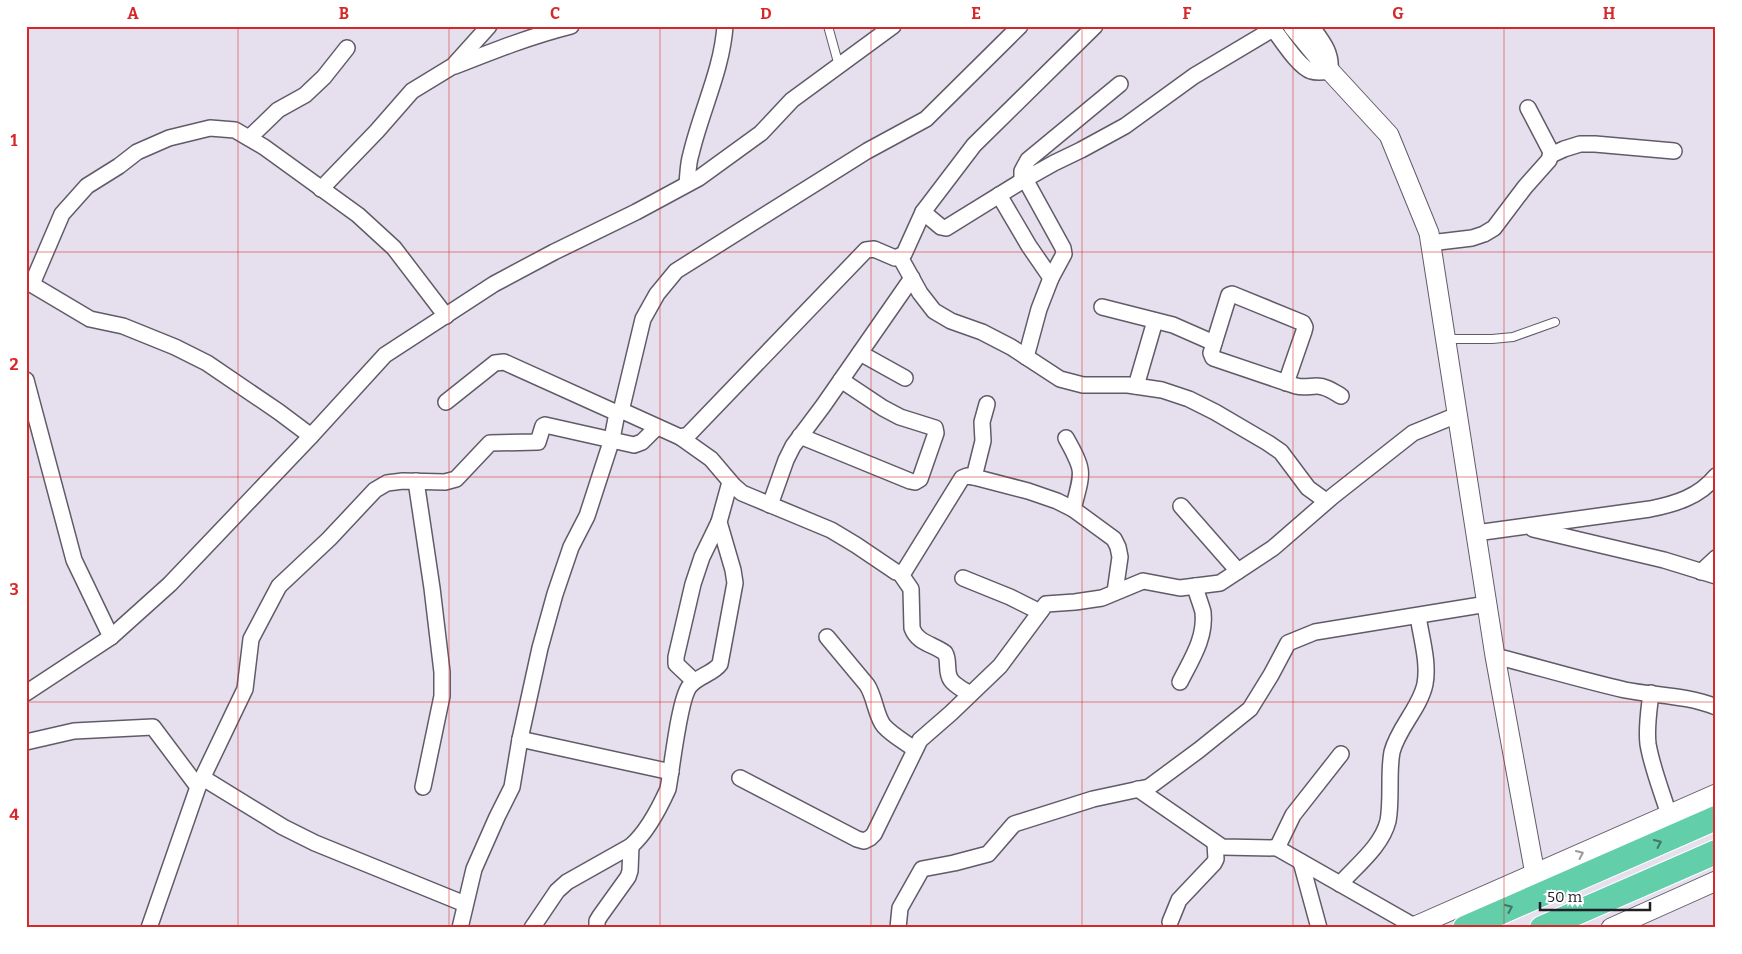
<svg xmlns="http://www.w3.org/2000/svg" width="1742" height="954" font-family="Bitter,serif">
  <rect width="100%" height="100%" fill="#e6dfee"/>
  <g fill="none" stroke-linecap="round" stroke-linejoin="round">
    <defs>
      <g id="service">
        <polyline points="828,26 839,66"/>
        <polyline points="1445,339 1492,339 1513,337 1555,322"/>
      </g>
      <g id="minor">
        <path d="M1271 26C1280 37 1298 67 1311 71 1317 73 1324 72 1330 71 1332 52 1322 41 1311 26"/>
        <path d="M455 66C493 51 531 36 571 26"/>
        <polyline points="249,138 278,110 305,95 324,77 347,48"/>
        <polyline points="1551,155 1564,149 1580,144 1595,144 1674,151"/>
        <polyline points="1025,179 1063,248 1064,254 1051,278 1039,309 1026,357"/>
        <polyline points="1022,181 1022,171 1028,160 1120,84"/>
        <path d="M687 184C688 174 688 163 691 154 701 111 722 70 725 26"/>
        <polyline points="321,189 377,131 412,91 453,66 489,26"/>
        <polyline points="999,195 1029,246 1051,278"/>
        <polyline points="923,212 941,227 946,228 1022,181 1054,163 1081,150 1125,126 1194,76 1273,29"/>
        <polyline points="1430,243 1472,238 1484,234 1494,228 1525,187 1549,160 1551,152 1528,108"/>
        <polyline points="900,257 920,293 934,311 951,321 982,332 1011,347 1060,379 1083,385 1128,385 1162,390 1189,399 1215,412 1268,443 1281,452 1308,488 1326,501"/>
        <polyline points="26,281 90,319 123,326 175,347 207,363 279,412 311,436"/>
        <polyline points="32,284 62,214 87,186 119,166 137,152 169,138 210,128 235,130 264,147 358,215 394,248 446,316"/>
        <polyline points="1102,307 1173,325 1214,343"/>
        <polyline points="860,353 905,378"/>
        <polyline points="26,380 74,560 111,637"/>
        <path d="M1286 383 1304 331 1305 327 1303 323 1232 294 1229 295 1211 353 1213 358 1296 386C1304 388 1310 386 1317 386 1326 386 1334 392 1341 396"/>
        <polyline points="1136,386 1155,321"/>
        <polyline points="446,402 495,363 504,362 617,413"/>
        <polyline points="621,411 643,319 657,294 676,271 867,151 926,119 1020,26"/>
        <polyline points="800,436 910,481 915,482 920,479 936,433 935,428 900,417 883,408 841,380"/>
        <polyline points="680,437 711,459 734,486 742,493 831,530 856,545 896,572 900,573 905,570 962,478 967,476 974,477 1028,491 1057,501 1073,509 1114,539 1118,547 1120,557 1115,592"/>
        <path d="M1066 438C1085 472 1083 471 1073 509"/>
        <polyline points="974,477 983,441 982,422 987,404"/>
        <polyline points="416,481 432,588 442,672 442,696 423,787"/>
        <polyline points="770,505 786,460 793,446 823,406 912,278"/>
        <polyline points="1181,506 1238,571"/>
        <polyline points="1533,529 1664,560 1716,576"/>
        <path d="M1476 533 1650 509C1675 504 1699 497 1716 476"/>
        <polyline points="1701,572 1716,558"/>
        <path d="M900 573 911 589 912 628C917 643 933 644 945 653 950 661 945 672 951 680 955 686 964 690 970 694"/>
        <polyline points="963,578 1010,597 1040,612"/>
        <path d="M827 637 867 685C875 697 876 717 884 726 892 735 905 742 914 749"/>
        <path d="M1495 656C1538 667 1582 680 1625 690 1656 696 1686 695 1716 707"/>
        <polyline points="694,681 676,664 676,657 693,584 702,557 719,522"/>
        <path d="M1180 682C1191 660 1206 638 1203 612 1201 604 1197 595 1195 586"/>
        <polyline points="26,693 111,637 170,584 311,436 385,355 494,284 554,252 636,212 699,178 761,133 792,100 893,26"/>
        <path d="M1651 693C1649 710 1646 727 1648 744 1652 768 1662 792 1669 815"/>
        <polyline points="520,739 671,772"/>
        <polyline points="26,742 74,731 153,727 198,787 149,928"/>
        <polyline points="203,778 283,827 315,843 465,904"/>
        <polyline points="740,778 857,839 864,841 870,838 874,834 920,740 951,713 1000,666 1046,604 1075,602 1102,598 1143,581 1180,588 1220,583 1273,548 1333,496 1413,433 1457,415"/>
        <polyline points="198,787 245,689 251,639 279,586 329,539 375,490 387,483 403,481 445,482 456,479 490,443 538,442 543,426 545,425 634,445 642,442 657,427"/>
        <polyline points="1138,789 1222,847 1277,848 1414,926"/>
        <polyline points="1277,848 1293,815 1341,754"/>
        <polyline points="1301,862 1319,928"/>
        <path d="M1340 884C1356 866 1382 846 1388 821 1392 800 1388 772 1392 752 1398 728 1420 708 1425 684 1429 662 1421 637 1418 616"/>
        <polyline points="1170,922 1179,900 1214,863 1216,859 1215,843"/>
        <polyline points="460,928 474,869 497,817 512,787 520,739 540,648 555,594 571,547 587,516 612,439 617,413 621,411 627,413 680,437 688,435 866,250 874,249 895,258 904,254 923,212 974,145 1095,26"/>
        <path d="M532 928 557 891 567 882 631 846C647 832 659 809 668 789 672 768 679 701 689 687 697 676 713 674 720 664L735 583 733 570 719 522 730 482"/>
        <polyline points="597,928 597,921 600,916 628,877 630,871 631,846"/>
        <polyline points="898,928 900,908 922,869 954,863 988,854 1014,824 1093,799 1149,787 1199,750 1250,709 1271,675 1288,643 1315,632 1487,604"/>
      </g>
      <g id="tertiary">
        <polyline points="1293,26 1330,71 1389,135 1429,233 1495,656 1535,874"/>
        <polyline points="1411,928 1716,794"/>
        <polyline points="1611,928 1716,881"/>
      </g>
      <g id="trunk">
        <polyline points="1465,928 1716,818"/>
        <polyline points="1542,928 1716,852"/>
      </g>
    </defs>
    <!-- service casing -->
    <use href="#service" stroke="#615b68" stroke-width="10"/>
    <!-- minor casing -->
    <use href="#minor" stroke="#615b68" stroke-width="18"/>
    <!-- tertiary casing -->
    <use href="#tertiary" stroke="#615b68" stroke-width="21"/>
    <!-- trunk casing -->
    <use href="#trunk" stroke="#fff" stroke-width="26"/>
    <!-- service -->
    <use href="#service" stroke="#fff" stroke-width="8"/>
    <!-- minor -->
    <use href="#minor" stroke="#fff" stroke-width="15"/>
    <!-- tertiary -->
    <use href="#tertiary" stroke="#fff" stroke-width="19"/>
    <!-- trunk -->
    <use href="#trunk" stroke="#62ceaa" stroke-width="24"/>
  </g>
  <!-- one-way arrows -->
  <defs><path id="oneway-chevron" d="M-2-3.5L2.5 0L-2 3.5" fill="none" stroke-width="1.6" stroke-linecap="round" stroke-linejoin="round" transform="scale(1.25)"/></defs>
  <g stroke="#427667">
    <use href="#oneway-chevron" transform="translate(1658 843) rotate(-24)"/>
    <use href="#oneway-chevron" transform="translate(1509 908) rotate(-24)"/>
  </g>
  <use stroke="#9b9a9c" href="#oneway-chevron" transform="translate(1580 854) rotate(-24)"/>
  <!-- grid -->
  <path fill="none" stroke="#d62828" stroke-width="1" stroke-opacity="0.55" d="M238 26V928M449 26V928M660 26V928M871 26V928M1082 26V928M1293 26V928M1504 26V928M26 252H1716M26 477H1716M26 702H1716"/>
  <!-- border -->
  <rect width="1742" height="954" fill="none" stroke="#ffffff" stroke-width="55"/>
  <!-- scale -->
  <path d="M1540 902v8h110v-8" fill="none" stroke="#211f24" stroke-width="2.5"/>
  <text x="1547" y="902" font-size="15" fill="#211f24" stroke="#ffffff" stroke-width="4" paint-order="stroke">50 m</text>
  <rect x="28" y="28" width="1686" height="898" fill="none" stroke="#d62828" stroke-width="2"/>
  <g font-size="16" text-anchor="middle" font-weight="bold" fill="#d62828">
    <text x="133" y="19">A</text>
    <text x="344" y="19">B</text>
    <text x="555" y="19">C</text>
    <text x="766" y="19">D</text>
    <text x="976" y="19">E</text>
    <text x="1187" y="19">F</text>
    <text x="1398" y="19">G</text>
    <text x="1609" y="19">H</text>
    <text x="14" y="146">1</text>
    <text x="14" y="370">2</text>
    <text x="14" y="595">3</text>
    <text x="14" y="820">4</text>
  </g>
</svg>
